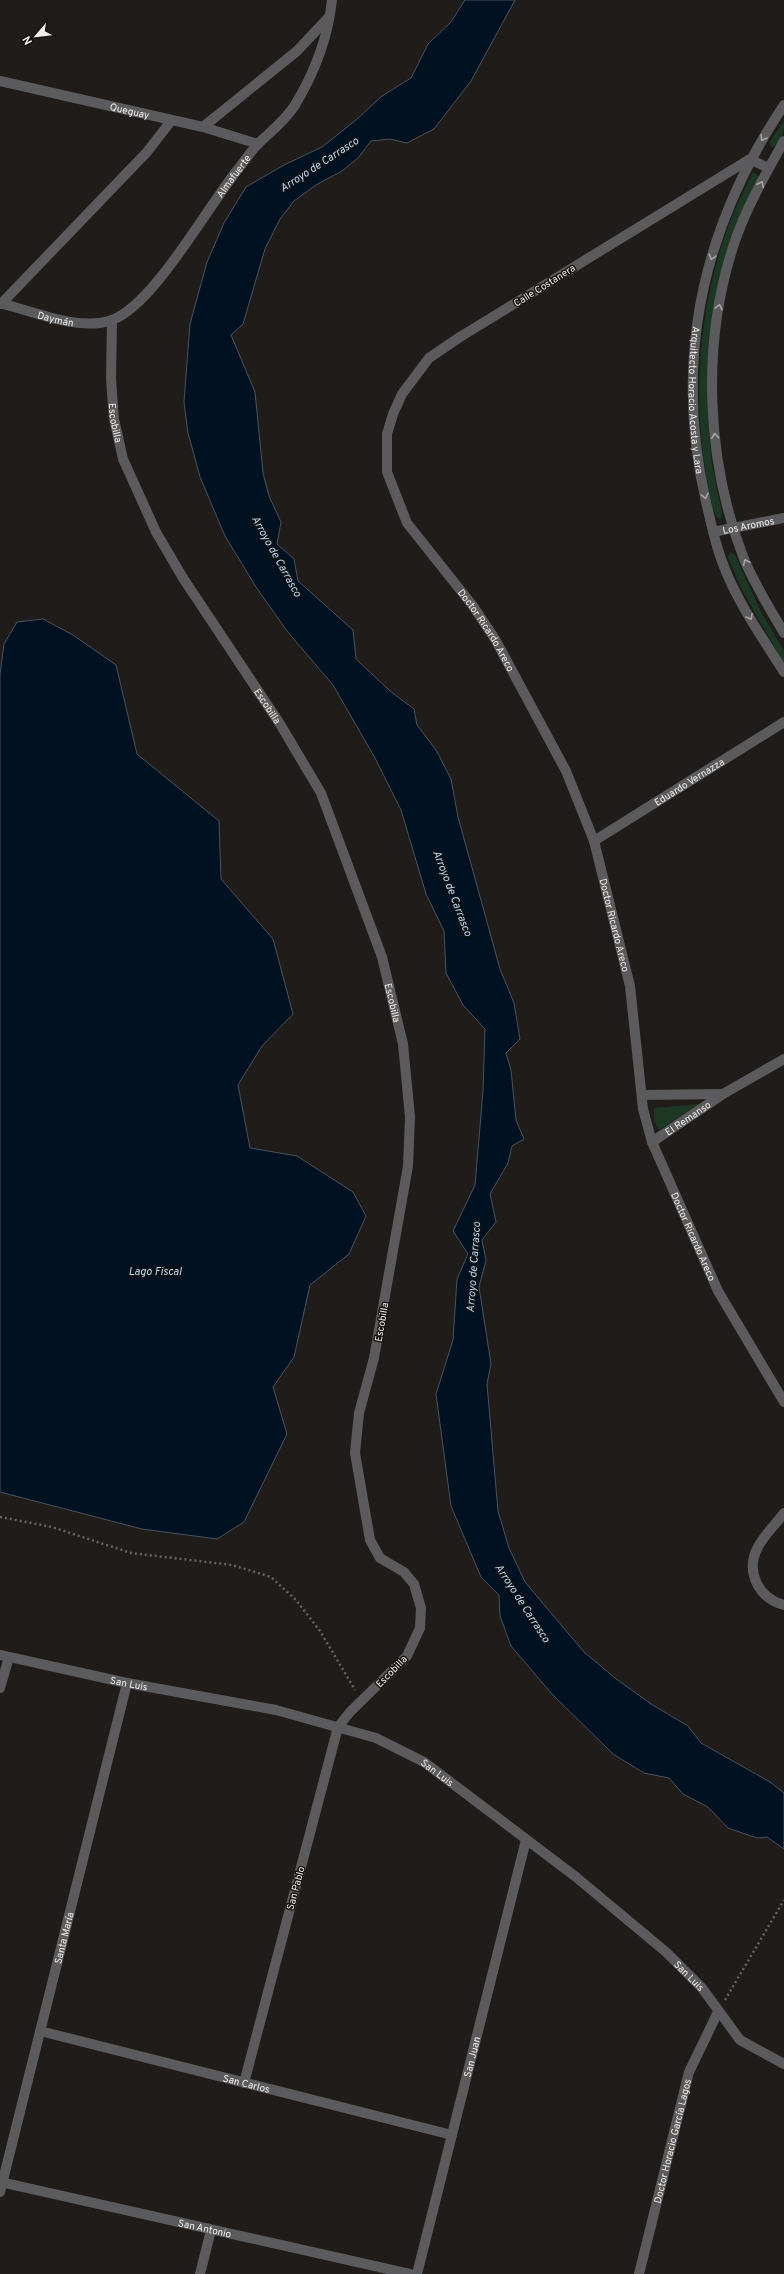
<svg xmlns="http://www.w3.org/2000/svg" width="784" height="2274" font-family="Overpass,sans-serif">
  <rect width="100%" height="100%" fill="#201c19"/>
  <!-- green -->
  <g fill="#1d3725">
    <path d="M784 121C784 130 783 144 772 147L769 143Z"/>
    <path d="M753 172 759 176 744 210 708 359 709 431 712 465 722 513 721 518 719 519C712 514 709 488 707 479 692 398 699 308 727 230 734 210 744 191 753 172Z"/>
    <polygon points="730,552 735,555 761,612 784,651 784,664 742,590 728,557"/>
    <polygon points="699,1104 659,1130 654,1121 654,1108"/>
  </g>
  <!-- water -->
  <g fill="#001121" stroke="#48535e">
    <polygon points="465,0 515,0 471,81 434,129 407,143 390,139 371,141 358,158 342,171 316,185 294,201 280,219 265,249 243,324 231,335 255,392 263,473 269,496 281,522 277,544 294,559 298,581 353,630 356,659 390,691 414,709 417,725 436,750 451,779 458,817 500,969 514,1003 520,1039 506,1053 511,1070 516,1120 524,1139 512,1146 508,1163 490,1194 496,1222 482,1240 486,1260 479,1287 491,1364 487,1384 498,1511 509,1548 525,1582 584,1652 615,1678 651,1704 688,1726 701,1743 770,1782 784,1793 784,1849 767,1837 757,1838 728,1828 708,1807 683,1794 669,1778 644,1773 613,1754 551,1693 511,1646 500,1616 499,1595 481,1577 451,1506 436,1394 453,1340 457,1279 468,1254 453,1231 475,1185 483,1091 485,1029 463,1005 446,973 444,931 426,894 401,810 375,758 333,685 287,631 256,587 225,536 200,477 188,433 184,402 190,324 207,262 224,223 246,187 284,165 322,147 356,120 382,96 411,78 428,44 451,22"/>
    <polygon points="43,619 73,635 116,665 137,754 219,821 221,879 273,939 293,1014 262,1046 238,1085 250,1148 297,1156 353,1192 366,1216 349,1254 310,1285 294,1357 273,1387 287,1434 244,1522 217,1539 142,1529 0,1492 0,674 4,644 17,622"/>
  </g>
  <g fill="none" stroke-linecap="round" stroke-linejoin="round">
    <!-- path -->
    <g stroke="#666360" stroke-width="2.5" stroke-dasharray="2 3" stroke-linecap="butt">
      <polyline points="0,1517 52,1527 131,1553 232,1565 271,1577 296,1600 320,1631 355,1690"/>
      <polyline points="725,2000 784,1900"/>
    </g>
    <!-- minor -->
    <g stroke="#5b5b5d" stroke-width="10">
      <path id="s1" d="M0 81 203 127 258 144"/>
      <path id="s2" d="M784 105C703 226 673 359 706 502 711 522 715 544 723 564 737 602 762 637 784 672"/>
      <polyline points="203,127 297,51 329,17"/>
      <path d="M784 141C766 173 745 210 734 244 701 344 706 461 744 559 755 585 770 609 784 633"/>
      <path id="s3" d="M768 168 750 159 460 337 429 358 402 394 393 414 387 434V472L407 523 473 606 495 639 566 771 594 841 630 986 643 1109 652 1142 718 1291 784 1402"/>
      <path id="s4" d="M0 303C33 311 79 332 112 320 154 305 209 204 239 168 245 160 251 151 258 144 271 131 285 121 295 105 315 72 328 38 332 0"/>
      <polyline points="1,304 147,152 171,121"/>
      <path id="s5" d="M112 320 111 379 114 419 123 459 156 532 183 578 280 724 321 793 382 957 403 1044 410 1117 408 1166 374 1358 359 1413 355 1453 370 1540 380 1558 404 1572 414 1584 421 1608 420 1628 407 1656 350 1712 338 1727 244 2083"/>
      <path id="s6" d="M713 532 784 518"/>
      <path id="s7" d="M594 841 784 722"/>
      <polyline points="642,1095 723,1094"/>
      <path id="s8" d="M652 1142 723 1094 784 1059"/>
      <path d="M784 1513C776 1524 764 1535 758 1547 745 1571 758 1598 784 1605"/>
      <path id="s9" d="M0 1655 127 1683 276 1710 376 1738 424 1762 576 1877 666 1952 702 1988 740 2040 784 2064"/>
      <polyline points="0,1688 9,1657"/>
      <path id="s10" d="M40 2031 452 2135"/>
      <path id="s11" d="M0 2182 410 2274"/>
      <path id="s12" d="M0 2192 127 1683"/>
      <polyline points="200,2274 211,2230"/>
      <path id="s13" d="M417 2274 526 1840"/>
      <path id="s14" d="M639 2274 689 2072 718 2012"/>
    </g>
  </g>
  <!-- one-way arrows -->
  <defs><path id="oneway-chevron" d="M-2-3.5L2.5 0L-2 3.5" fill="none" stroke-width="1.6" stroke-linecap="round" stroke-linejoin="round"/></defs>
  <g stroke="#a6a4a4">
    <use href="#oneway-chevron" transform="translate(763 138) rotate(120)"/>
    <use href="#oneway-chevron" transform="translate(761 184) rotate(-65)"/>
    <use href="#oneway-chevron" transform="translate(712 257) rotate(106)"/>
    <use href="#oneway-chevron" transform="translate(719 307) rotate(-78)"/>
    <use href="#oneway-chevron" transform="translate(715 436) rotate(-95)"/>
    <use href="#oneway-chevron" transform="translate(705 496) rotate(77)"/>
    <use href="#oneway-chevron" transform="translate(746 562) rotate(-114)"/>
    <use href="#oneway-chevron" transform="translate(750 617) rotate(60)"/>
  </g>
  <g text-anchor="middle" stroke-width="3" stroke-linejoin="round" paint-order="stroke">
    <!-- street labels -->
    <g font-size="10" fill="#f0eeec" stroke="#161310">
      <text dy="4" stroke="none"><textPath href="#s1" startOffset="133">Queguay</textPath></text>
      <text dy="4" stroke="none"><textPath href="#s4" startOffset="305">Almafuerte</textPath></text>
      <text transform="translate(544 285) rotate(-32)" y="4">Calle Costanera</text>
      <text dy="4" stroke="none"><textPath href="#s4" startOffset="58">Daymán</textPath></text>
      <text dy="4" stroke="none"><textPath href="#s2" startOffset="314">Arquitecto Horacio Acosta y Lara</textPath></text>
      <text dy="4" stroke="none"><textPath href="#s5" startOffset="103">Escobilla</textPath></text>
      <text dy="4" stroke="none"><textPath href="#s6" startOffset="36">Los Aromos</textPath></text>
      <text dy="4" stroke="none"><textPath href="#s3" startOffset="712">Doctor Ricardo Areco</textPath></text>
      <text dy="4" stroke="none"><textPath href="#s5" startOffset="427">Escobilla</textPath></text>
      <text dy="4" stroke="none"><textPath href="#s7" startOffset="112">Eduardo Vernazza</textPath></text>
      <text dy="4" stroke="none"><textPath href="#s3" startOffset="1036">Doctor Ricardo Areco</textPath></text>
      <text dy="4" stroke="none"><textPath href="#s5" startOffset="751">Escobilla</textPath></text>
      <text dy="4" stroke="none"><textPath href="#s8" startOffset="43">El Remanso</textPath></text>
      <text dy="4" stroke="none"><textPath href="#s3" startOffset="1360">Doctor Ricardo Areco</textPath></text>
      <text transform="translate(381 1322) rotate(-80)" y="4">Escobilla</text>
      <text transform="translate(391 1671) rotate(-46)" y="4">Escobilla</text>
      <text dy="4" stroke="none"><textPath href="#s9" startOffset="132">San Luis</textPath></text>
      <text dy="4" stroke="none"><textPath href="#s9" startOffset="456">San Luis</textPath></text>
      <text transform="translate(295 1888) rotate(-75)" y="4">San Pablo</text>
      <text dy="4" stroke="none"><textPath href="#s12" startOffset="262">Santa María</textPath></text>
      <text dy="4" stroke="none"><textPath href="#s9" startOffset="780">San Luis</textPath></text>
      <text dy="4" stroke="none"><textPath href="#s13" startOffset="224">San Juan</textPath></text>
      <text dy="4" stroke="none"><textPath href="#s10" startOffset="213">San Carlos</textPath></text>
      <text dy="4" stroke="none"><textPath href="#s14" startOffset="137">Doctor Horacio García Lagos</textPath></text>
      <text dy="4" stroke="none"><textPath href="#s11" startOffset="210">San Antonio</textPath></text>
    </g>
    <!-- water labels -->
    <g font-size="11" font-style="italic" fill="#b4defd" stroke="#161310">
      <text transform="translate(319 164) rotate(-33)" y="4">Arroyo de Carrasco</text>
      <text transform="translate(277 556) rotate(61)" y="4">Arroyo de Carrasco</text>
      <text transform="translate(453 893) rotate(69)" y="4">Arroyo de Carrasco</text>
      <text transform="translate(473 1267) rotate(-86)" y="4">Arroyo de Carrasco</text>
      <text x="155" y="1275">Lago Fiscal</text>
      <text transform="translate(523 1603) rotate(57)" y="4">Arroyo de Carrasco</text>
    </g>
  </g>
  <!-- north arrow -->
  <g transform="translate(36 36) rotate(242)" stroke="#161310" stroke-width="3" paint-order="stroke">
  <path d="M0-3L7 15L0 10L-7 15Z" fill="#f0eeec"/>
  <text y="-6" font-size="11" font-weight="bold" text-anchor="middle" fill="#f0eeec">N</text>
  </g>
</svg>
